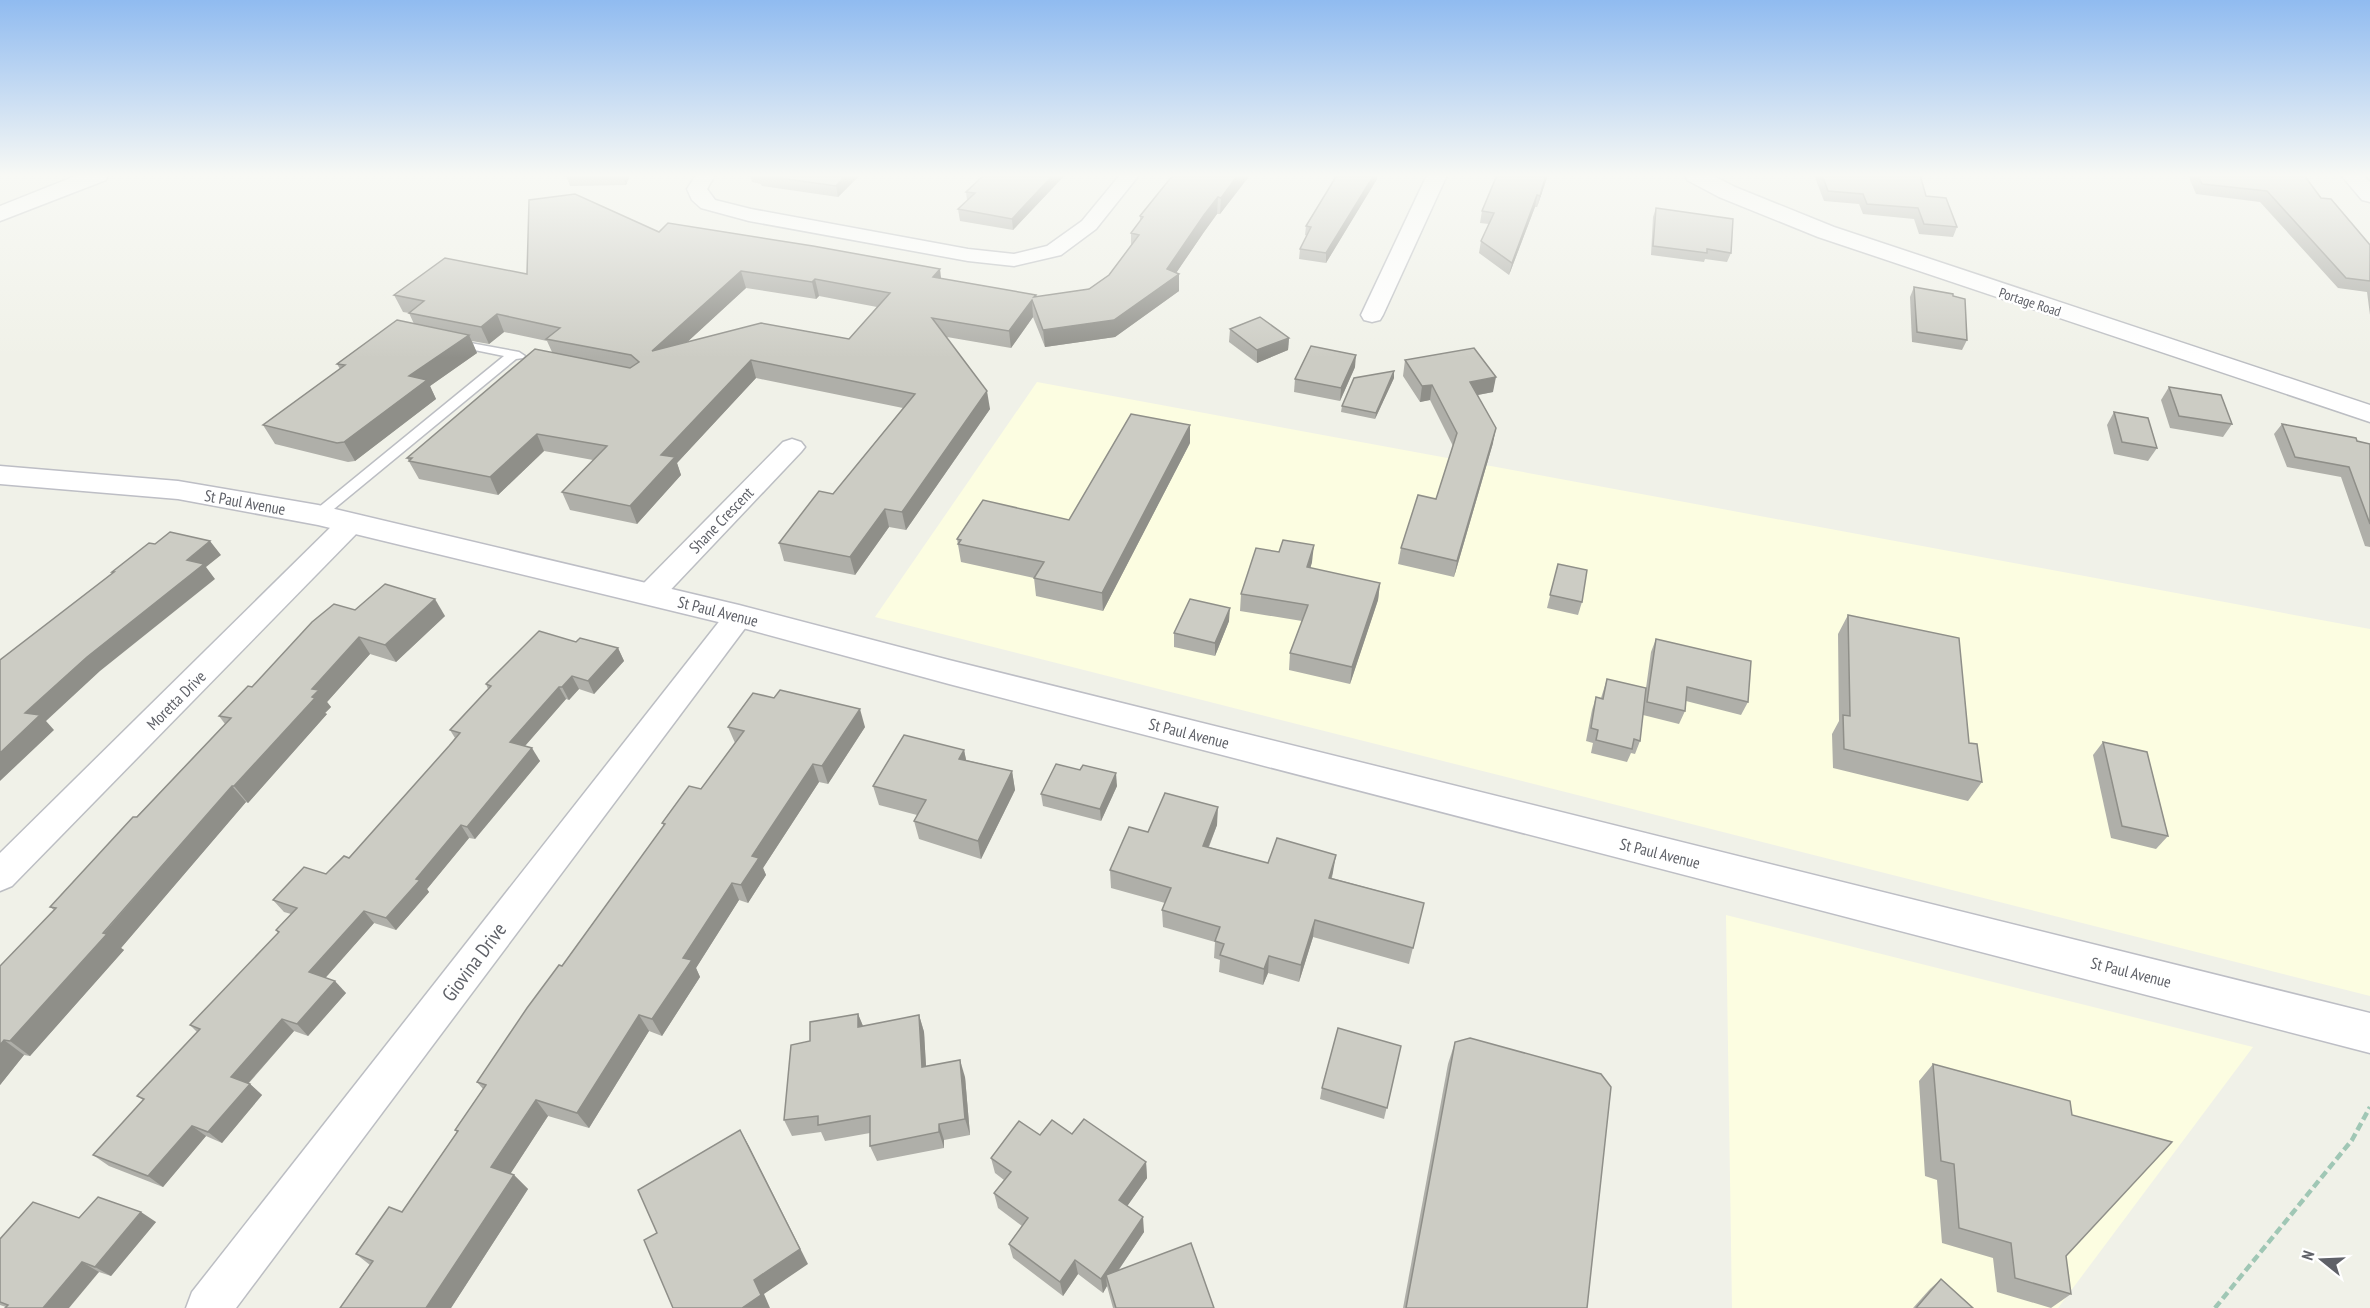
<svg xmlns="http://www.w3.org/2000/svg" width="2370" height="1308" font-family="'PT Sans Narrow',sans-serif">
  <rect width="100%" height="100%" fill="#f0f1e8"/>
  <!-- commercial -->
  <g fill="#fcfde1">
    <polygon points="1037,382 2370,629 2370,996 875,617"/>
    <polygon points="1726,915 2253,1047 2058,1308 1732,1308"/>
  </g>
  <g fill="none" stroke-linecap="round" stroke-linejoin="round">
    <defs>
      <polygon id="service" points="454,340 519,352 525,356 523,358 516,359 323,518 313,518 311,515 313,512 504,356 450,345 450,341"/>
      <g id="minor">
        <polygon points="696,175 715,175 707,189 715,200 751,209 968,249 1014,254 1047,246 1082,221 1120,175 1139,175 1096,229 1061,255 1014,266 968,261 749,221 701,208 692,200 687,189"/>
        <polygon points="1427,175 1447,175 1383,315 1380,320 1372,322 1364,320 1361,315"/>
        <polygon points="792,439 801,442 805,447 801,452 660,601 650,604 640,601 636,594 640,587 783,442"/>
        <polygon points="351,514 361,517 365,523 361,529 12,886 0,891 0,853 341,517"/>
        <polygon points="739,606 749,609 754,616 749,623 236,1308 186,1308 192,1292 729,609"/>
      </g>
      <g id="tertiary">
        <polygon points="78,175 108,175 106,180 0,221 0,206"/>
        <polygon points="1685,175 1712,175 1735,187 1834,227 2370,405 2370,422 1818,237 1719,197 1687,180"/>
        <polygon points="2341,175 2363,175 2370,182 2370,202 2362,200"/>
      </g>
      <polygon id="secondary" points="0,466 178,481 318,505 739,605 949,660 2370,1013 2370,1053 949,684 739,627 318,525 178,499 0,484"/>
    </defs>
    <!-- service casing -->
    <use href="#service" stroke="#bcbec3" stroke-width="3"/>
    <!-- minor casing -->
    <use href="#minor" stroke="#bcbec3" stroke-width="3"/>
    <!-- tertiary casing -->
    <use href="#tertiary" stroke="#bcbec3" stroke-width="3"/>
    <!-- secondary casing -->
    <use href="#secondary" stroke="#bdbec5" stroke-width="3"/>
    <!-- path -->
    <polyline stroke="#a0c7b5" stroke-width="4.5" stroke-dasharray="8 4" stroke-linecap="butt" points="2215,1308 2352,1140 2370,1107"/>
    <!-- service -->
    <use href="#service" fill="#fff" fill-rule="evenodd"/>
    <!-- minor -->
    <use href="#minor" fill="#fff" fill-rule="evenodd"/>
    <!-- tertiary -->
    <use href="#tertiary" fill="#fff" fill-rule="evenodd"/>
    <!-- secondary -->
    <use href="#secondary" fill="#fff" fill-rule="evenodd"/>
  </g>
  <!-- wall -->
  <g fill="#afafa9" fill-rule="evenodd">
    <polygon points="566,175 630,175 626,185 570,186"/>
    <polygon points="750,175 860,175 838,197 762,186 761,184 752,182"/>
    <polygon points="984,175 1065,175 1013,230 960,221 958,209 967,200 966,192"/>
    <path d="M1250 175 1220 214H1217L1204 232 1176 273 1179 274V291L1115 337 1045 347 1033 317 1011 348 947 337 990 409 906 530 889 527 855 575 784 561 779 543 833 494 903 408 756 378 677 463 681 475 637 524 570 510 562 492 593 460 544 451 498 495 419 479 407 458 552 352 547 341 504 332 489 344 472 341 477 353 430 386 436 399 355 461 348 462 275 444 263 425 340 369 337 364 414 324 409 313 403 312 394 295 527 274 659 232 941 279 1036 297 1089 289 1109 275 1131 245V233L1140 221V216ZM746 288 816 299 819 296 877 307 849 339 687 342Z"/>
    <polygon points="1337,175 1377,175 1377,179 1326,263 1299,259 1300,249 1307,236 1305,235 1306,226"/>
    <polygon points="1548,175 1537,207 1535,207 1509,275 1479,253 1481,241 1489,224 1480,223 1482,211"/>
    <polygon points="1814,175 1920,175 1926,196 1957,227 1953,237 1919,234 1914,219 1863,214 1859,204 1824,201"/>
    <polygon points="2188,175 2304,175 2321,198 2370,245 2370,315 2367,292 2338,288 2260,202 2196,194"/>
    <polygon points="1656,208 1731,253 1727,262 1705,259 1704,262 1651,255 1653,217"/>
    <polygon points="1914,287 1967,340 1962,350 1912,342 1910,297"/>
    <polygon points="1230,329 1289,338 1288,350 1257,363 1229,342"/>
    <polygon points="1405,360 1493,392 1478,395 1493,443 1454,577 1398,564 1401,548 1436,499 1453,446 1430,400 1420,402 1403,376"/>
    <polygon points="1355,367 1340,401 1294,392 1295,379"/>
    <polygon points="1394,378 1375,419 1341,412 1342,406"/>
    <polygon points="2169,387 2232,424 2223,437 2170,428 2161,400"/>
    <polygon points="2114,412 2157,448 2148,461 2114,454 2107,425"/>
    <polygon points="2282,424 2370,444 2370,547 2365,546 2341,477 2287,467 2274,434"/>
    <polygon points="1190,443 1103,611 1036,596 1034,578 961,562 957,539 1069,520"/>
    <polygon points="1312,562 1310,568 1380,583 1378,600 1350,684 1289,670 1290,653 1302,621 1240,611 1241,594"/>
    <polygon points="1558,564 1582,602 1578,615 1547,608"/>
    <polygon points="355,610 445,616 396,662 370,654 327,702 331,707 325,713 327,714 248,803 246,802 121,948 124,950 30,1056 24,1055 0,1085 0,966 54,910 50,907 225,724 219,716 252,687"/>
    <polygon points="1848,615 1969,743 1982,782 1968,801 1833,768 1832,734 1839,721 1838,634"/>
    <polygon points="1229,621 1215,656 1174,647 1174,633"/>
    <polygon points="1656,639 1748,702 1741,715 1686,701 1685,711 1679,724 1643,715 1640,741 1635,754 1631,753 1627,762 1591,753 1593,743 1586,741 1592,710 1596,697 1601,698 1607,679 1646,688 1651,652"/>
    <polygon points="576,642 618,648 624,661 594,694 579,689 569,700 566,699 525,746 540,761 475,839 469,838 427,889 429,892 396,930 374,923 325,978 346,993 308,1036 294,1031 249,1083 262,1095 222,1143 206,1136 163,1187 109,1166 93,1155 143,1100 137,1096 197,1032 190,1025 278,933 276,930 291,914 284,912 273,900 326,874 349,858 449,746 455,738 450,730 488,689 486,684"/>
    <polygon points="728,727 865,727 828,784 819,782 763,868 766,875 748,903 739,900 696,968 700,977 662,1036 649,1031 589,1128 548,1116 510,1174 514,1175 528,1189 451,1308 340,1308 370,1265 356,1254 402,1212 457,1132 455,1130 483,1089 477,1082 664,826 662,823 701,789 735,743"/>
    <polygon points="2103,742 2168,836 2156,849 2111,838 2093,755"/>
    <polygon points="964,750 966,760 1012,771 1015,790 981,859 919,839 914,821 917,815 879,805 873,786"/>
    <polygon points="1117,786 1101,821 1043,806 1041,794"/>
    <polygon points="1217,825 1209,847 1268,863 1333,872 1332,878 1424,903 1409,964 1313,937 1299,982 1268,973 1263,985 1219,972 1220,960 1214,958 1215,942 1163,927 1162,910 1165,903 1111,888 1110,870 1148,832"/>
    <polygon points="858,1014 863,1026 919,1015 924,1032 926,1066 965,1077 970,1135 944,1140 944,1148 877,1161 870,1146 870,1133 825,1141 821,1132 792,1136 784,1120 810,1041"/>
    <polygon points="1455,1042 1587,1308 1403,1308 1448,1064"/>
    <polygon points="1401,1046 1384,1119 1320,1099 1322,1088"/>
    <polygon points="1933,1064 2066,1256 2071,1294 2051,1308 1997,1292 1993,1258 1942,1243 1937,1180 1925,1176 1919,1081"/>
    <polygon points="1072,1134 1146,1162 1147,1178 1127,1206 1144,1232 1118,1271 1214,1308 1113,1308 1107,1286 1103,1293 1078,1274 1063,1296 1013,1258 1009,1244 1022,1226 998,1208 994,1193 1004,1180 995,1173 991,1158 1040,1135"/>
    <polygon points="79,1218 156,1222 111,1276 99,1272 6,1307 0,1305 0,1239"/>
    <polygon points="1941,1279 1973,1308 1913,1308 1930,1289"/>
  </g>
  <!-- shaded-wall -->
  <g fill="#8f8f89">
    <polygon points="623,175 630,175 626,185"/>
    <polygon points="846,175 860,175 838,197 836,186"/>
    <polygon points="1053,175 1065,175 1013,230 1012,219"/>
    <polygon points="1238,175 1250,175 1220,214 1221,198"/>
    <polygon points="1374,175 1377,175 1377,179 1326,263 1326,253"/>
    <polygon points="1546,175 1548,175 1537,207 1540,196"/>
    <polygon points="1537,195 1535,207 1509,275 1512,263"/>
    <polygon points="1218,197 1217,214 1204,232 1172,279 1179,274 1179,291 1115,337 1045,347 1043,330 1167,269 1204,215"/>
    <polygon points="940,269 942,286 933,277"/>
    <polygon points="741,271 746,288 658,369 652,351"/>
    <polygon points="815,279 819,296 816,299 812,282"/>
    <polygon points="1032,300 1033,317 1011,348 1009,331"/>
    <polygon points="497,314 504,332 489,344 481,327"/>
    <polygon points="469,335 477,353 430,386 436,399 355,461 344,442 409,376"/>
    <polygon points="1289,338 1288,350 1257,363 1257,350"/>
    <polygon points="1356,355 1355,367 1340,401 1341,388"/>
    <polygon points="751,360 756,378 677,463 681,475 637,524 630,506 661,455"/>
    <polygon points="1394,371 1394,378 1375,419 1376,413"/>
    <polygon points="1496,377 1493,392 1467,397 1470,382"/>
    <polygon points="1432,385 1430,400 1420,402 1422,386"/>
    <polygon points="987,391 990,409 906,530 902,512"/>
    <polygon points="1190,425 1190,443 1103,611 1102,593"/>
    <polygon points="1496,428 1493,443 1454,577 1457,561"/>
    <polygon points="537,434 544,451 498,495 490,477"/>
    <polygon points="885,509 889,527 855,575 850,557"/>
    <polygon points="210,541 221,555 206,567 215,579 100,671 46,721 54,730 0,781 0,753 25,713 187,560"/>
    <polygon points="1314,545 1312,562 1306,584 1307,567"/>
    <polygon points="1380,583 1378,600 1350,684 1352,667"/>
    <polygon points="435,599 445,616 396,662 385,645"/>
    <polygon points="1230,608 1229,621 1215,656 1215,643"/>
    <polygon points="359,637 370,654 327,702 331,707 325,713 327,714 248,803 234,786 312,697 312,689"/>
    <polygon points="618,648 624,661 594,694 588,681"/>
    <polygon points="572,676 579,689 569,700 562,687"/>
    <polygon points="559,687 566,699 517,755 510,742"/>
    <polygon points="860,709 865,727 828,784 822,766"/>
    <polygon points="532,748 540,761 475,839 467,827"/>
    <polygon points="964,750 968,769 959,759"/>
    <polygon points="813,764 819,782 763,868 766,875 748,903 741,885 752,856"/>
    <polygon points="1012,771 1015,790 981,859 978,841"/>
    <polygon points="1116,773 1117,786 1101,821 1100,809"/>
    <polygon points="232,786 246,802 121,948 124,950 30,1056 10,1041"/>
    <polygon points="1218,807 1217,825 1202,863 1203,846"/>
    <polygon points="461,825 469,838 427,889 429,892 396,930 386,918 416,879"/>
    <polygon points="1336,855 1333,872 1326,895 1329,878"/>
    <polygon points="732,883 739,900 696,968 700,977 662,1036 652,1019 683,958"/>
    <polygon points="364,911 374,923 320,984 309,972"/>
    <polygon points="1315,920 1313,937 1299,982 1301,965"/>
    <polygon points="1269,956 1268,973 1263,985 1264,969"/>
    <polygon points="335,981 346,993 308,1036 297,1024"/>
    <polygon points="858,1014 865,1031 858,1027"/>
    <polygon points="639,1015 649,1031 589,1128 577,1113"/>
    <polygon points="919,1015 924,1032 927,1084 922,1067"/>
    <polygon points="282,1019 294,1031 244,1088 231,1077"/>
    <polygon points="4,1040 24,1055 0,1085 0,1045"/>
    <polygon points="960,1060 965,1077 970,1135 965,1119"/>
    <polygon points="250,1084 262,1095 222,1143 208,1132"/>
    <polygon points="536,1100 548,1116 505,1182 491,1167"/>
    <polygon points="939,1124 944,1140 944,1148 939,1132"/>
    <polygon points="192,1126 206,1136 163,1187 148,1176"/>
    <polygon points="740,1130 749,1146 808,1264 764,1294 770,1308 742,1308 754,1280"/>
    <polygon points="1146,1162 1147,1178 1121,1215 1119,1200"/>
    <polygon points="514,1175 528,1189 451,1308 426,1308"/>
    <polygon points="141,1212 156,1222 111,1276 95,1267"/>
    <polygon points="1143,1217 1144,1232 1109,1284 1106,1275 1107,1286 1103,1293 1101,1279"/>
    <polygon points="1075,1260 1078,1274 1063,1296 1060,1282"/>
    <polygon points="82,1262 99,1272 69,1308 43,1308"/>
  </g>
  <!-- building -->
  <g fill="#ccccc4" stroke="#8f8f89" stroke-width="1.5" fill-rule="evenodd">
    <polygon points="759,175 846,175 836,186"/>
    <polygon points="984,175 1053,175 1012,219 958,209 975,193 966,192"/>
    <path d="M1173 175H1238L1221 198 1218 197 1204 215 1167 269 1179 274 1114 320 1043 330 1032 300 1009 331 932 318 987 391 902 512 885 509 850 557 779 543 819 491 833 494 915 394 751 360 661 455 675 457 630 506 562 492 607 446 537 434 490 477 409 461 412 458H407L535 349 630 368 639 362 631 355 546 339 560 328 497 314 481 327 409 313 424 301 394 295 445 258 527 274 529 200 575 194 659 232 668 223 813 246 940 269 933 277 1036 295 1034 297 1089 289 1109 275 1139 235 1131 233 1143 217 1140 216ZM741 271 812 282 815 279 890 293 849 339 761 323 652 351Z"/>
    <polygon points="1337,175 1374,175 1326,253 1300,249 1311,227 1306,226"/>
    <polygon points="1497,175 1546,175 1540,196 1537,195 1512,263 1481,241 1494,213 1482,211"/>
    <polygon points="1822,175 1920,175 1926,196 1946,198 1957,227 1924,224 1918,208 1867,204 1863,194 1828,191"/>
    <polygon points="2198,175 2304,175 2321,198 2331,199 2370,245 2370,281 2346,278 2267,191 2202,184"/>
    <polygon points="1656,208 1733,219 1731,253 1707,249 1707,253 1653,246"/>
    <polygon points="1914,287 1953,294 1953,296 1965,299 1967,340 1917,332"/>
    <polygon points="1260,317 1289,338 1257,350 1230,329"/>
    <polygon points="397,320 469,335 409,376 427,380 344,442 337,443 263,425 345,365 337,364"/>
    <polygon points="1311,346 1356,355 1341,388 1295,379"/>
    <polygon points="1474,348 1496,377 1470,382 1496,428 1457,561 1401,548 1418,495 1436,499 1457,433 1432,385 1422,386 1405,360"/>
    <polygon points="1394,371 1376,413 1342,406 1354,378"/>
    <polygon points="2169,387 2221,395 2232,424 2179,416"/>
    <polygon points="2114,412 2148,418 2157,448 2122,442"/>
    <polygon points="1131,414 1190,425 1102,593 1034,578 1044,562 958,544 961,540 957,539 983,500 1069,520"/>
    <polygon points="2282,424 2356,438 2357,441 2370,444 2370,524 2349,467 2295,457"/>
    <polygon points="170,532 210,541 187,560 204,564 87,657 25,713 40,715 0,753 0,660 114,572 112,572 149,543 155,544"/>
    <polygon points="1283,540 1314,545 1307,567 1380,583 1352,667 1290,653 1308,605 1241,594 1256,548 1279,552"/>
    <polygon points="1558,564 1587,570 1582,602 1550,595"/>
    <polygon points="385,584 435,599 385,645 359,637 312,689 319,690 312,697 315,698 234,786 232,786 103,933 107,934 10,1041 4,1040 0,1045 0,966 56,908 50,907 133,817 137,817 231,718 219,716 248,686 252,687 312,622 334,604 355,610"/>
    <polygon points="1190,599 1230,608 1215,643 1174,633"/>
    <polygon points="1848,615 1959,638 1969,743 1977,744 1982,782 1844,749 1843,715 1850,716"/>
    <polygon points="539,631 576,642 580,638 618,648 588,681 572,676 562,687 559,687 510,742 532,748 467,827 461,825 416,879 420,880 386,918 364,911 309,972 335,981 297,1024 282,1019 231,1077 250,1084 208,1132 192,1126 148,1176 93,1155 144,1099 137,1096 200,1029 190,1025 279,932 276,930 297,908 273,900 304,867 326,874 344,856 349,858 449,746 460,733 450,730 491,686 486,684"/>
    <polygon points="1656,639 1751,661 1748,702 1687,687 1685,711 1647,702"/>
    <polygon points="1607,679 1646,688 1640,741 1634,739 1632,749 1596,740 1598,730 1591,728 1596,697 1603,699"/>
    <polygon points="780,690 860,709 822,766 813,764 752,856 759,858 741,885 732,883 683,958 692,960 652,1019 639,1015 577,1113 536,1100 491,1167 514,1175 426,1308 340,1308 373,1261 356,1254 389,1207 402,1212 458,1131 455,1130 486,1085 477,1082 527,1008 559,965 562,966 665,824 662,823 689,786 701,789 744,731 728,727 753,693 774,698"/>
    <polygon points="904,735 964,750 959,759 1012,771 978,841 914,821 926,800 873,786"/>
    <polygon points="2103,742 2147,752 2168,836 2122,826"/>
    <polygon points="1056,764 1080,770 1083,765 1116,773 1100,809 1041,794"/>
    <polygon points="1165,793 1218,807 1203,846 1268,863 1277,838 1336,855 1329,878 1424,903 1413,948 1315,920 1301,965 1269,956 1264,969 1220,955 1224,944 1215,941 1220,927 1162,910 1171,888 1110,870 1129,827 1148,832"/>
    <polygon points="858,1014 858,1027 919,1015 922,1067 960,1060 965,1119 939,1124 939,1132 870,1146 870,1116 818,1125 818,1116 784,1120 791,1045 810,1041 810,1022"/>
    <polygon points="1338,1028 1401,1046 1387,1108 1322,1088"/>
    <polygon points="1470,1038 1601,1074 1611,1087 1587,1308 1406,1308 1455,1042"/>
    <polygon points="1933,1064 2070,1101 2072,1115 2172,1142 2066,1256 2071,1294 2015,1278 2011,1243 1959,1228 1954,1164 1941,1161"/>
    <polygon points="1084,1119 1146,1162 1119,1200 1143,1217 1101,1279 1075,1260 1060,1282 1009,1244 1028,1218 994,1193 1011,1172 991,1158 1019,1121 1040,1135 1052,1120 1072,1134"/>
    <polygon points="740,1130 800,1249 754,1280 761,1295 742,1308 673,1308 644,1240 657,1233 638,1190"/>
    <polygon points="98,1197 141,1212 95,1267 82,1262 43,1308 5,1308 8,1305 0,1302 0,1239 33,1202 79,1218"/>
    <polygon points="1191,1243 1214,1308 1116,1308 1106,1275"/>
    <polygon points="1941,1279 1973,1308 1916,1308"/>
  </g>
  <!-- sky -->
  <linearGradient id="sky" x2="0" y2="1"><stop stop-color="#90bbf0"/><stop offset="0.49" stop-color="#f8f9f5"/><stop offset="1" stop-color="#f8f9f5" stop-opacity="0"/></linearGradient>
  <rect width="2370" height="358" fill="url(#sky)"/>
  <g text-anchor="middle" stroke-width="5" stroke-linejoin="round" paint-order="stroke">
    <!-- far-street labels -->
    <g font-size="14" fill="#5f6168" stroke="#fff">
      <text transform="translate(2030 302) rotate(18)" y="5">Portage Road</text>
    </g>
    <!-- street labels -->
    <g font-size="16" fill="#5f6168" stroke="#fff">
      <text transform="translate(245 502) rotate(10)" y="6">St Paul Avenue</text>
      <text transform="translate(721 520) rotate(-46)" y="6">Shane Crescent</text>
      <text transform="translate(718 611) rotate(14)" y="6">St Paul Avenue</text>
      <text transform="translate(176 700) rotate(-45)" y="6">Moretta Drive</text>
      <text transform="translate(1189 733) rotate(14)" y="6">St Paul Avenue</text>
      <text transform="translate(1660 853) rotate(14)" y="6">St Paul Avenue</text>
      <text transform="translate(2131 972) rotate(14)" y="6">St Paul Avenue</text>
    </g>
    <!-- near-street labels -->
    <g font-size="20" fill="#5f6168" stroke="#fff">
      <text transform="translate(474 962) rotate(-53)" y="7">Giovina Drive</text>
    </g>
  </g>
  <!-- north arrow -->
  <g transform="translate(2322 1260) rotate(288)" stroke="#ffffff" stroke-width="4.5" paint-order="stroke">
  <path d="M0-4.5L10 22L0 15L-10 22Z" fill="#5f6168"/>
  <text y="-9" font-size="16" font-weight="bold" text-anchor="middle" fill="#5f6168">N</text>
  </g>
</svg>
